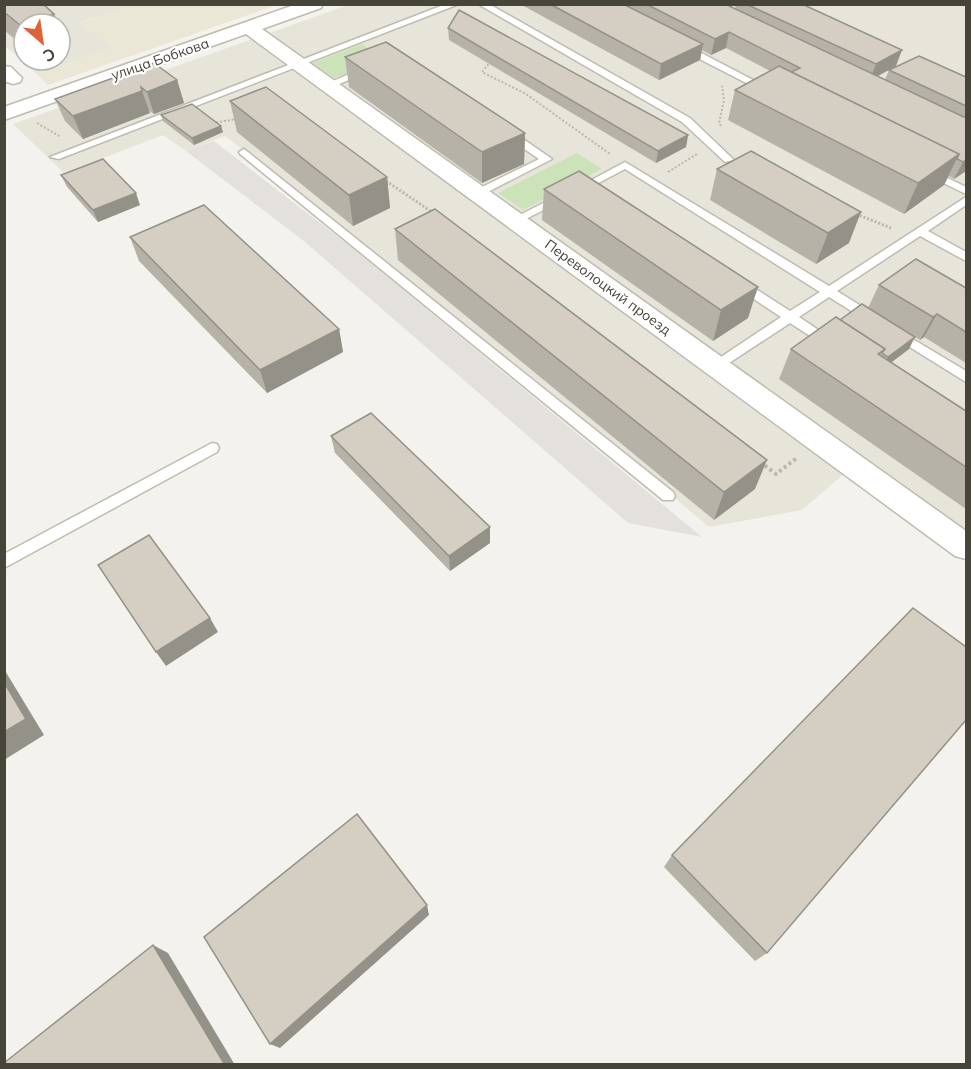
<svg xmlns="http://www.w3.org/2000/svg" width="971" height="1069" font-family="Mulish,sans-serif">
  <rect width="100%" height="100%" fill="#f4f2ec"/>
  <!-- residential -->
  <g fill="#e7e4da" fill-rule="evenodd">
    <path d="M5 5H134L80 22 113 48 37 74 5 46ZM24 24H60V60H24Z"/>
    <polygon points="348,5 966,5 966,535 860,460 802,510 709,527 612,445 353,235 225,136 186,151 163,135 64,173 13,124"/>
  </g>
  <!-- industrial -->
  <polygon fill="#e4e1dd" points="214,141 359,253 702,537 628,523 305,242 186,151"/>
  <!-- education -->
  <polygon fill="#ebe7d7" points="134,4 277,4 277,5 48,85 37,74 112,48 79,23"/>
  <!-- green -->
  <g fill="#cce3ba">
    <polygon points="362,44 384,59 334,78 313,63"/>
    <polygon points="577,153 602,169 523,210 498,193"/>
  </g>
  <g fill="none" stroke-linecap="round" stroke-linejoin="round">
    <defs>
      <g id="service">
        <polygon points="446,4 459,4 59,159 50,157"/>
        <polygon points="478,4 489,4 690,118 734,160 725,162 682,122"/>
        <polygon points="680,45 686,45 774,91 766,93 680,49"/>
        <polygon points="365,67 370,70 368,72 332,87 324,85"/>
        <polygon points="505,132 513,132 552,159 482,195 474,195 474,191 539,159 505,136"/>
        <polygon points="244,149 673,492 675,496 673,500 663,500 240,154 239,152"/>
        <polygon points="625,162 829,286 966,197 966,205 928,231 966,252 966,261 920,236 837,291 877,316 879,319 877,322 869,322 829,297 799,317 835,341 837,344 835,347 827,347 790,323 717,371 712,369 711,366 712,363 781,317 734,286 734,280 742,280 790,311 820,292 625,169 593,186 589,187 584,184"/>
        <polygon points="929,169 966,187 966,194 925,174 925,170"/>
        <polygon points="561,194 566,197 565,199 520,222 516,223 510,220"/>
        <polygon points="896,329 966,371 966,382 892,336 890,333 892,330"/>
        <polygon points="212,443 217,444 219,448 217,452 4,568 4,554"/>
      </g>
      <g id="minor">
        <polygon points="297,4 323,4 321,8 262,29 966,531 966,559 955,556 246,34 4,120 4,107"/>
        <polygon points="4,66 11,67 22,78 20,82 13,84 4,81"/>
      </g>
    </defs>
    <!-- service casing -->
    <use href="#service" stroke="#bebbaf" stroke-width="3"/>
    <!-- minor casing -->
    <use href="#minor" stroke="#bebbaf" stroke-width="3"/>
    <!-- path-far2 -->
    <g stroke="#beb7a2" stroke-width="2" stroke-dasharray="2 2" stroke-linecap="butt">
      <polyline points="491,61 482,72 526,94 610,154"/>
      <polyline points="37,123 61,137"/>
      <polyline points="212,123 237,119"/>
      <polyline points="721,126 719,123 724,100 722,86"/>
      <polyline points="668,172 697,154"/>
      <polyline points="384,180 388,183"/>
    </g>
    <!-- path-far1 -->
    <g stroke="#beb7a2" stroke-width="3" stroke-dasharray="2 2" stroke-linecap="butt">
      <polyline points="386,181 435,214"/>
      <polyline points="856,214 891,228"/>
    </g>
    <!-- path -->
    <polyline stroke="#beb7a2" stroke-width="4" stroke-dasharray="3 3" stroke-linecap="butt" points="760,462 776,474 798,457"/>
    <!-- service -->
    <use href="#service" fill="#fff" fill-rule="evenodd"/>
    <!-- minor -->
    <use href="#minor" fill="#fff" fill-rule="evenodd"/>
  </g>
  <!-- wall -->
  <g fill="#b6b2a7">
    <polygon points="4,4 54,14 58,24 24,24 24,47 4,30"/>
    <polygon points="520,4 732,4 729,6 735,9 736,4 802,4 896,66 878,76 885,80 889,70 966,77 966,171 954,179 949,176 944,185 904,214 728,120 735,90 770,71 726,48 711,55 702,50 700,60 659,80"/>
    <polygon points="448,28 688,135 686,147 656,163 449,40"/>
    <polygon points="345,57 525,133 524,164 482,183 349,87"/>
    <polygon points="177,80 184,103 154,114 148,110 150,113 83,139 65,121 55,99"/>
    <polygon points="230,101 387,177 390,208 353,226 237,132"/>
    <polygon points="161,115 223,132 194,145 163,121"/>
    <polygon points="717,169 849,243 816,264 710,200"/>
    <polygon points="61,175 140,205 98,222 67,187"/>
    <polygon points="544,189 748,318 713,341 542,220"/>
    <polygon points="395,229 755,489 714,520 398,260"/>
    <polygon points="130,237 339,329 343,352 267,393 139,261"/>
    <polygon points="879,285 966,288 966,363 924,337 920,340 868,308"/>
    <polygon points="840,320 909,349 891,363 966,411 966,509 779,379 791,349"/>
    <polygon points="331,436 490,527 490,543 450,571 335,453"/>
    <polygon points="672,855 767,953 755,961 664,867"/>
  </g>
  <!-- shaded-wall -->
  <g fill="#949188">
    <polygon points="54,14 58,24 24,24 24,34 20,25"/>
    <polygon points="60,30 65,43 60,45"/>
    <polygon points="729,32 726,48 711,55 715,39"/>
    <polygon points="703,44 700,60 659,80 661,64"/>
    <polygon points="902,50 896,66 870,80 876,64"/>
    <polygon points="177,80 184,103 154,114 147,92"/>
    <polygon points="142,91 150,113 83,139 73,116"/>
    <polygon points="221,126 223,132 194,145 192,138"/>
    <polygon points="525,133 524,164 482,183 482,152"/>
    <polygon points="688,135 686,147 656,163 658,151"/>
    <polygon points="959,154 944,185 904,214 918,183"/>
    <polygon points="966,160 966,171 954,179 963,162"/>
    <polygon points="387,177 390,208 353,226 349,195"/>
    <polygon points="136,193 140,205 98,222 93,210"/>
    <polygon points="861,212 849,243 816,264 828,233"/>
    <polygon points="758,287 748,318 713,341 721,310"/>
    <polygon points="937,314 924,337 920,340 933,317"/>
    <polygon points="339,329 343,352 267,393 260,370"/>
    <polygon points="915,337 909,349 882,369 888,357"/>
    <polygon points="767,460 755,489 714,520 724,492"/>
    <polygon points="490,527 490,543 450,571 449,556"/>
    <polygon points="210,618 218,632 166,666 156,652"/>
    <polygon points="4,669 44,735 4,760"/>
    <polygon points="427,905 429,915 280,1048 270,1044"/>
    <polygon points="153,945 168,953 235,1065 225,1065"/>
  </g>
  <!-- building -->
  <g fill="#d4cfc2" stroke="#949188" stroke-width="1.5">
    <polygon points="4,4 43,4 54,14 20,25 4,12"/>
    <polygon points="550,4 623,4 703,44 661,64"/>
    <polygon points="646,4 725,4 966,118 966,160 963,162 957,159 959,154 791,72 800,68 729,32 715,39"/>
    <polygon points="746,4 802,4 902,50 876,64"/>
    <polygon points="459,10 688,135 658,151 448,28"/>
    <polygon points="386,42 525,133 482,152 345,57"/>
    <polygon points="919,56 966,77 966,106 889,70"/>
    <polygon points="154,63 177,80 147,92 141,87 142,91 73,116 55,99"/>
    <polygon points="779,66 959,154 918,183 735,90"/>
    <polygon points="266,87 387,177 349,195 230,101"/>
    <polygon points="192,104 221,126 192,138 161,115"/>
    <polygon points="751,151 861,212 828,233 717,169"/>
    <polygon points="103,159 136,193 93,210 61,175"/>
    <polygon points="579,171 758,287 721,310 544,189"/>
    <polygon points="204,205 339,329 260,370 130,237"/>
    <polygon points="435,209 767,460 724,492 395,229"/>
    <polygon points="916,259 966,288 966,332 937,314 933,317 879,285"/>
    <polygon points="862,304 915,337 888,357 882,353 885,349 840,320"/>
    <polygon points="836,317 885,349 878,354 966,411 966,467 791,349"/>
    <polygon points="371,413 490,527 449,556 331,436"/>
    <polygon points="149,535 210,618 156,652 98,565"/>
    <polygon points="913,608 966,647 966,720 767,953 672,855"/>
    <polygon points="4,682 26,719 4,732"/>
    <polygon points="357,814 427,905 270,1044 204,937"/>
    <polygon points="153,945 225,1065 4,1065 4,1063"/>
  </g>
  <g text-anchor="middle" stroke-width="4.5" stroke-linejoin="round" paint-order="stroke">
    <!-- far-street labels -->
    <g font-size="14" fill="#47443a" stroke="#fff">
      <text transform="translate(160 59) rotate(-19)" y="5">улица Бобкова</text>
      <text transform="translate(608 287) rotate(36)" y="5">Переволоцкий проезд</text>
    </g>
  </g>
  <!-- border -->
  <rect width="971" height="1069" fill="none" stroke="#47443a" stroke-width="12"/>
  <!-- north arrow -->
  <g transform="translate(42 42) rotate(151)"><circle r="28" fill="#ffffff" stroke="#b5b4b0" stroke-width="1.5"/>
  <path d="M0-4.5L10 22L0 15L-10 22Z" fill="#e06136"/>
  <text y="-9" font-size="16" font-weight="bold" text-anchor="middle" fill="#47443a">С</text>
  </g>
</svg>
